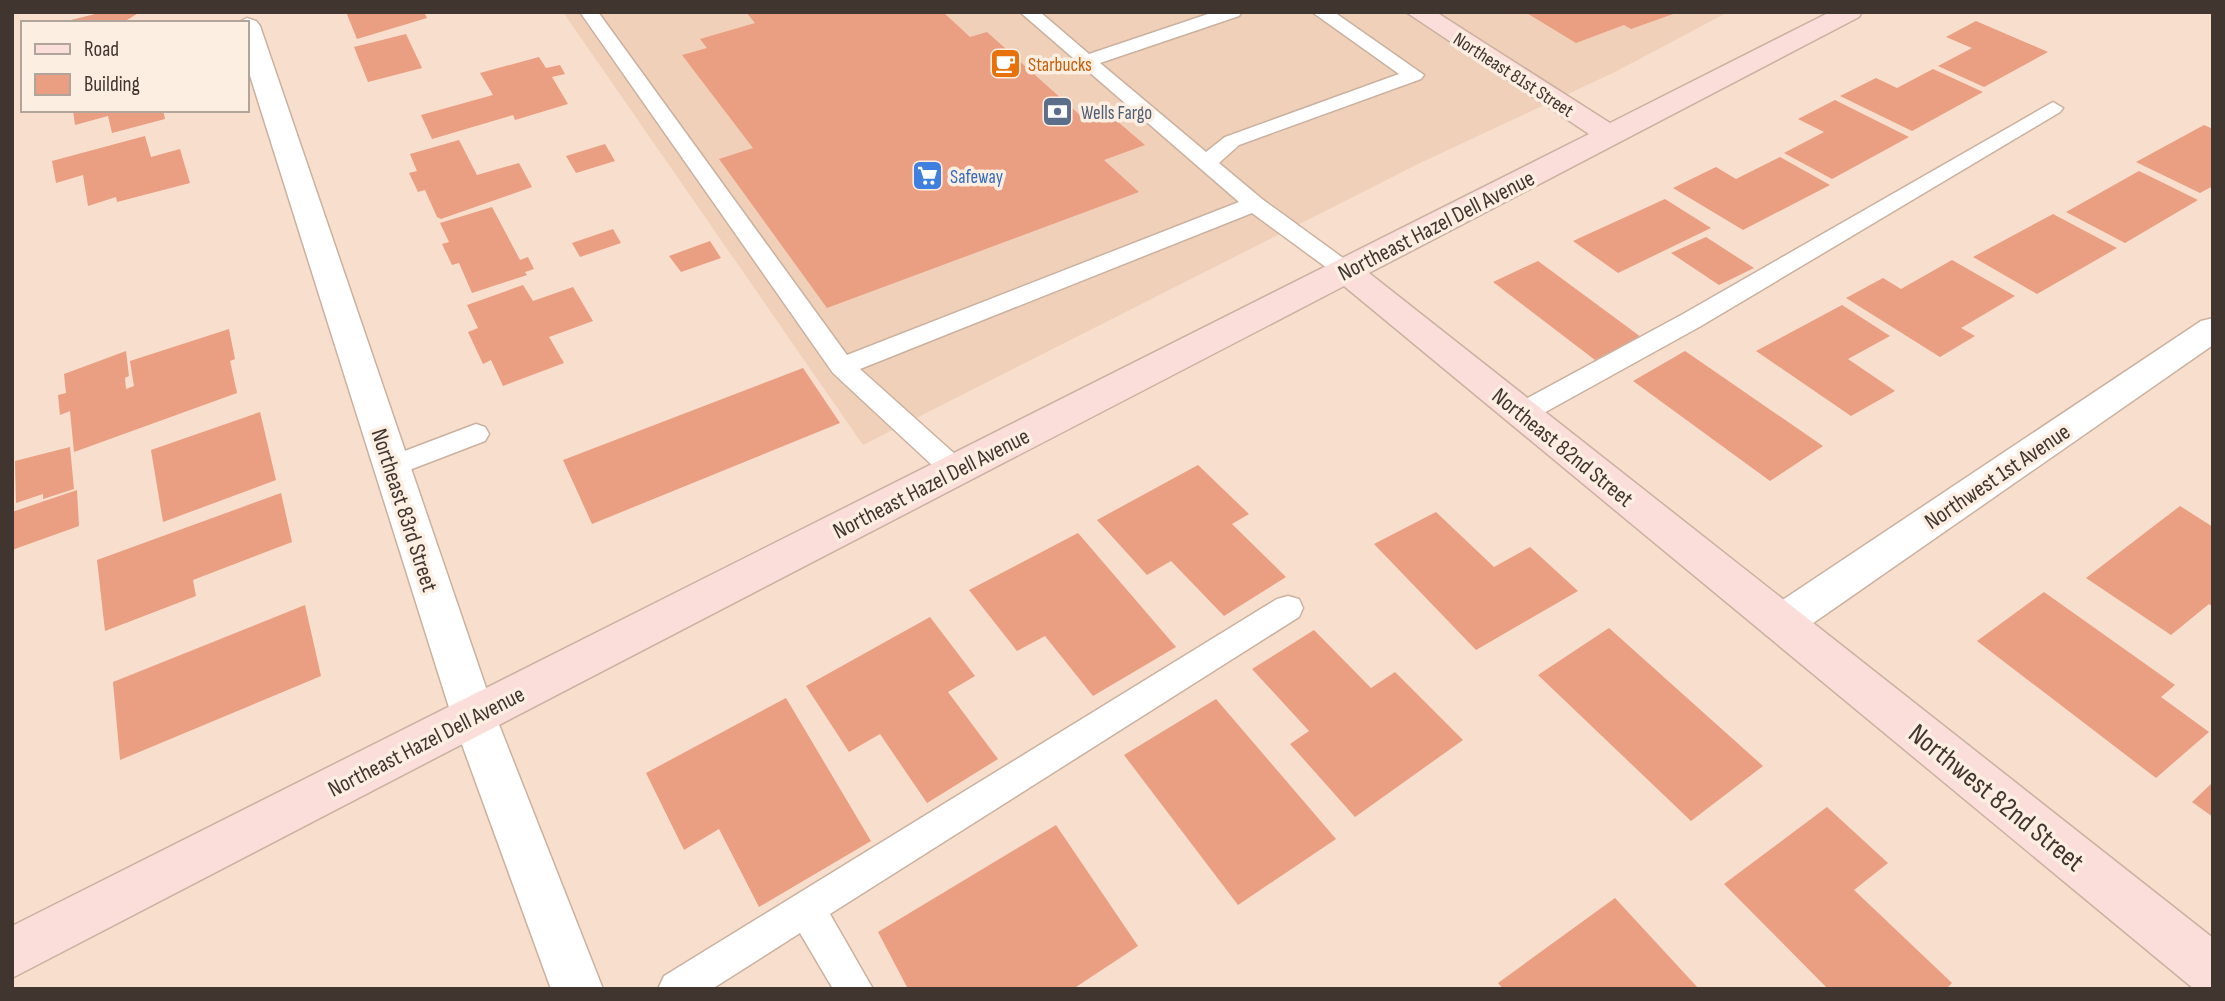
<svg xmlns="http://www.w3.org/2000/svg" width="2225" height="1001" font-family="'Sofia Sans Condensed',sans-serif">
  <rect width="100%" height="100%" fill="#f8decc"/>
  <!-- built -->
  <polygon fill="#f0d0b9" points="563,12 1728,12 1615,72 1418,164 863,445"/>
  <!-- building -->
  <g fill="#ea9e82">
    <polygon points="103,12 140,12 122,23 71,23 71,20"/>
    <polygon points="346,12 424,12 427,18 357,39"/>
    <polygon points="746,12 943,12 970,37 987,32 1082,117 1104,110 1145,145 1104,160 1139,192 827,308 719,159 753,148 682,55 707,48 700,39 755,23"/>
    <polygon points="1525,12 1676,12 1676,13 1631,29 1624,25 1576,43"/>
    <polygon points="1976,21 2048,52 1984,87 1938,66 1972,48 1946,37"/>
    <polygon points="406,34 422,68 368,82 354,47"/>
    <polygon points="539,57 546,68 560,65 565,74 552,77 568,104 515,120 513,115 432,139 421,115 493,95 480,73"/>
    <polygon points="1933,69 1983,92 1912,131 1840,96 1876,78 1897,88"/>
    <polygon points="1835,100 1909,137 1832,179 1784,153 1824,132 1798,119"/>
    <polygon points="73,110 163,110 165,119 112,133 108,116 75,125"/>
    <polygon points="2204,125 2213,129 2213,186 2200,193 2136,162"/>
    <polygon points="145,136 151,157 180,149 190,183 117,202 116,197 88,206 83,175 56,183 52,161"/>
    <polygon points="459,140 477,175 519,163 532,187 441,219 437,217 425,190 418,192 409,173 417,171 410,154"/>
    <polygon points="605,144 615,161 576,173 566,156"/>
    <polygon points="1780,157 1830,185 1743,230 1673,188 1716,167 1736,179"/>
    <polygon points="2139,171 2198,200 2125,243 2066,212"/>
    <polygon points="1665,199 1711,228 1618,273 1573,241"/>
    <polygon points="492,207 520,260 528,257 534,269 525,272 527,275 472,293 459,263 452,265 442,244 449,242 440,223"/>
    <polygon points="2053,214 2117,248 2037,294 1973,257"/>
    <polygon points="613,229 621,243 580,257 572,243"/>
    <polygon points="1706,237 1754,268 1719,285 1671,253"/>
    <polygon points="710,241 721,258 681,272 669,256"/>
    <polygon points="1952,260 2015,296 1961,328 1975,336 1940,357 1846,298 1883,278 1901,289"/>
    <polygon points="1538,261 1641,337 1595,360 1493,282"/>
    <polygon points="523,285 533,301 573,287 593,321 549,337 564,363 503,386 491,360 483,364 468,332 478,328 467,305"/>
    <polygon points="1842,305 1890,336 1848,359 1895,391 1851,416 1756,351"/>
    <polygon points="229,329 235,359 230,361 237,393 74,452 70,411 60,415 58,395 66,393 64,374 126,351 129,376 125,378 126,389 134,386 130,361"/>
    <polygon points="1685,351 1823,446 1770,481 1633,381"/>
    <polygon points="803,368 840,423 592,524 563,460"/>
    <polygon points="260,412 276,480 163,522 151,450"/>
    <polygon points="70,447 74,489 43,499 43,494 16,503 15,461"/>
    <polygon points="1198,465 1249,514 1232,524 1286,577 1224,616 1171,561 1147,575 1097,520"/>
    <polygon points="77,490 79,526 12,550 12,512"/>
    <polygon points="281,493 292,542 193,580 196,596 105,631 97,560"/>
    <polygon points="2180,506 2213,527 2213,607 2209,604 2171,635 2086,578"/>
    <polygon points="1436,512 1494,567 1530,547 1578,591 1476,650 1374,544"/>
    <polygon points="1078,533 1176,647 1093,696 1045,636 1017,651 969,590"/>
    <polygon points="2044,592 2175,685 2161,697 2209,732 2156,778 1977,641"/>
    <polygon points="305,605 321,676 120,760 113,682"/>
    <polygon points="930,617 975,676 948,692 998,759 927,803 880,734 849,752 806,686"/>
    <polygon points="1609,628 1763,766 1691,821 1538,675"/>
    <polygon points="1314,630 1371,688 1395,672 1463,740 1355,817 1290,744 1309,731 1252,669"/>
    <polygon points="786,698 871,841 759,907 719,829 684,850 646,773"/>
    <polygon points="1216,699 1336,839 1238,905 1124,755"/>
    <polygon points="2213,782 2213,817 2192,802"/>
    <polygon points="1827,807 1888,863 1854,890 1952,983 1946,989 1828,989 1724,884"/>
    <polygon points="1056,825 1138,946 1073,989 908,989 878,932"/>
    <polygon points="1615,898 1699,989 1503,989 1498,983"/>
  </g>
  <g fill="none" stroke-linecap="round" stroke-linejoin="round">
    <defs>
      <g id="lane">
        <polygon points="580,12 598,12 847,355 1239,202 1020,12 1040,12 1089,54 1214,12 1242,12 1239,16 1100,63 1206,152 1225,137 1399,74 1312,12 1334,12 1424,75 1421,79 1239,145 1219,163 1262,199 1354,266 1358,271 1354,276 1338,276 1252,213 860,369 966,464 970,471 966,478 956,481 946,478 833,373"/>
        <polygon points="2053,102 2063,108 2060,112 1701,326 1531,420 1522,422 1513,420 1509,413 1513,406 1683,314"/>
        <polygon points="476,424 485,427 489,434 485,441 391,477 381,474 377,467 381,460"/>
        <polygon points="1288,596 1299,599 1303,608 1299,617 830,914 873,989 833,989 800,933 712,989 658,989 664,976 1277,599"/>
      </g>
      <g id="street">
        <polygon points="247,18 256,21 260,26 496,717 603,989 551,989 452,717 247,66 247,23 237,23"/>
        <polygon points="2213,318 2213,345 1796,635 1781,640 1766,635 1760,623 1766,611 2201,321"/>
      </g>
      <polygon id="secondary" points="1406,12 1436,12 1610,123 1830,12 1862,12 1859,17 1369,273 2213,938 2213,989 2194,989 1344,286 12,978 12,926 1589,134"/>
    </defs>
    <!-- lane casing -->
    <use href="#lane" stroke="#cab1a0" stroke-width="3"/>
    <!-- street casing -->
    <use href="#street" stroke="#cab1a0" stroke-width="3"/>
    <!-- secondary casing -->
    <use href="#secondary" stroke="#cab1a0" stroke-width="3"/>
    <!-- lane -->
    <use href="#lane" fill="#fff" fill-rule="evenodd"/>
    <!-- street -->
    <use href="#street" fill="#fff" fill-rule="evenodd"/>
    <!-- secondary -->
    <use href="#secondary" fill="#fbddd9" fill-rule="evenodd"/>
  </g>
  <!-- icons -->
  <defs>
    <symbol id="cafe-square" viewBox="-11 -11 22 22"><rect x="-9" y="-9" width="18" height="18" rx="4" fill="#e8710a" stroke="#fdeee2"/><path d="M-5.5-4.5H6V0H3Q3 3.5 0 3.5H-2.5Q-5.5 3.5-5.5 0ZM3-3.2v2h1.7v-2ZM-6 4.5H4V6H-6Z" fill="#fff"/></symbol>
    <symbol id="bank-square" viewBox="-11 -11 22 22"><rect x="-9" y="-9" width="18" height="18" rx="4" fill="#5c6f8a" stroke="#fdeee2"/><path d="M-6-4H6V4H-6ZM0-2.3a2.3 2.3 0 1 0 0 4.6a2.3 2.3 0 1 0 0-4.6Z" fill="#fff"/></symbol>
    <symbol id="supermarket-square" viewBox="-11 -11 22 22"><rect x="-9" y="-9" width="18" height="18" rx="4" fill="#3f7fe0" stroke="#fdeee2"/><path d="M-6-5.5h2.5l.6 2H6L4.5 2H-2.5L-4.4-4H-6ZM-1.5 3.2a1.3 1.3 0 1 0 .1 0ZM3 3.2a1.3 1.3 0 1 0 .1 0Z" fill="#fff"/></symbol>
  </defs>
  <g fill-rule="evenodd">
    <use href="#cafe-square" x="988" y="46" width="35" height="35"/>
    <use href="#bank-square" x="1040" y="94" width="35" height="35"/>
    <use href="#supermarket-square" x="910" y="158" width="35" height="35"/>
  </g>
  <g text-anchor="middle" stroke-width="7" stroke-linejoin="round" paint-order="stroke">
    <!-- far-food labels -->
    <g font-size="19" fill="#c56008" stroke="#fdeee2" text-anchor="start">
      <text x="1028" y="71">Starbucks</text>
    </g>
    <!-- far-street labels -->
    <g font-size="19" fill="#40362f" stroke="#fdeee2">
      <text transform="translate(1514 74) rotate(33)" y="7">Northeast 81st Street</text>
    </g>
    <!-- far-service labels -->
    <g font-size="19" fill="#4e5e75" stroke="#fdeee2" text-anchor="start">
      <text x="1081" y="119">Wells Fargo</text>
    </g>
    <!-- far-shop labels -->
    <g font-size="19" fill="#366cbe" stroke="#fdeee2" text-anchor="start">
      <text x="950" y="183">Safeway</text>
    </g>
    <!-- street labels -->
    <g font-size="23" fill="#40362f" stroke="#fdeee2">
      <text transform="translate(1436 225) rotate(-27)" y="8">Northeast Hazel Dell Avenue</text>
      <text transform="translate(1563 447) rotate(39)" y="8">Northeast 82nd Street</text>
      <text transform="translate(1997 476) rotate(-34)" y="8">Northwest 1st Avenue</text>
      <text transform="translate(931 483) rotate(-27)" y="8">Northeast Hazel Dell Avenue</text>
      <text transform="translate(405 510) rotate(72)" y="8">Northeast 83rd Street</text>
      <text transform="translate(426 741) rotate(-27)" y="8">Northeast Hazel Dell Avenue</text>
    </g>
    <!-- near-street labels -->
    <g font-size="28" fill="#40362f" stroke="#fdeee2">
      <text transform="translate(1997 797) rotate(39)" y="10">Northwest 82nd Street</text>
    </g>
  </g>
  <!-- border -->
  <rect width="2225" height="1001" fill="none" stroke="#40362f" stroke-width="28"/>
  <!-- legend -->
  <rect x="21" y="21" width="228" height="91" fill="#fdeee2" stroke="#b1a49a" stroke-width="2"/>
  <rect x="35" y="44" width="35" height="10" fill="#fbddd9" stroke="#b1a49a" stroke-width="2"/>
  <text x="84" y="56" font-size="21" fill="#40362f">Road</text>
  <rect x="35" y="74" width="35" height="21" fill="#ea9e82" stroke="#b1a49a" stroke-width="2"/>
  <text x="84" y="91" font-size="21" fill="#40362f">Building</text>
</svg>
